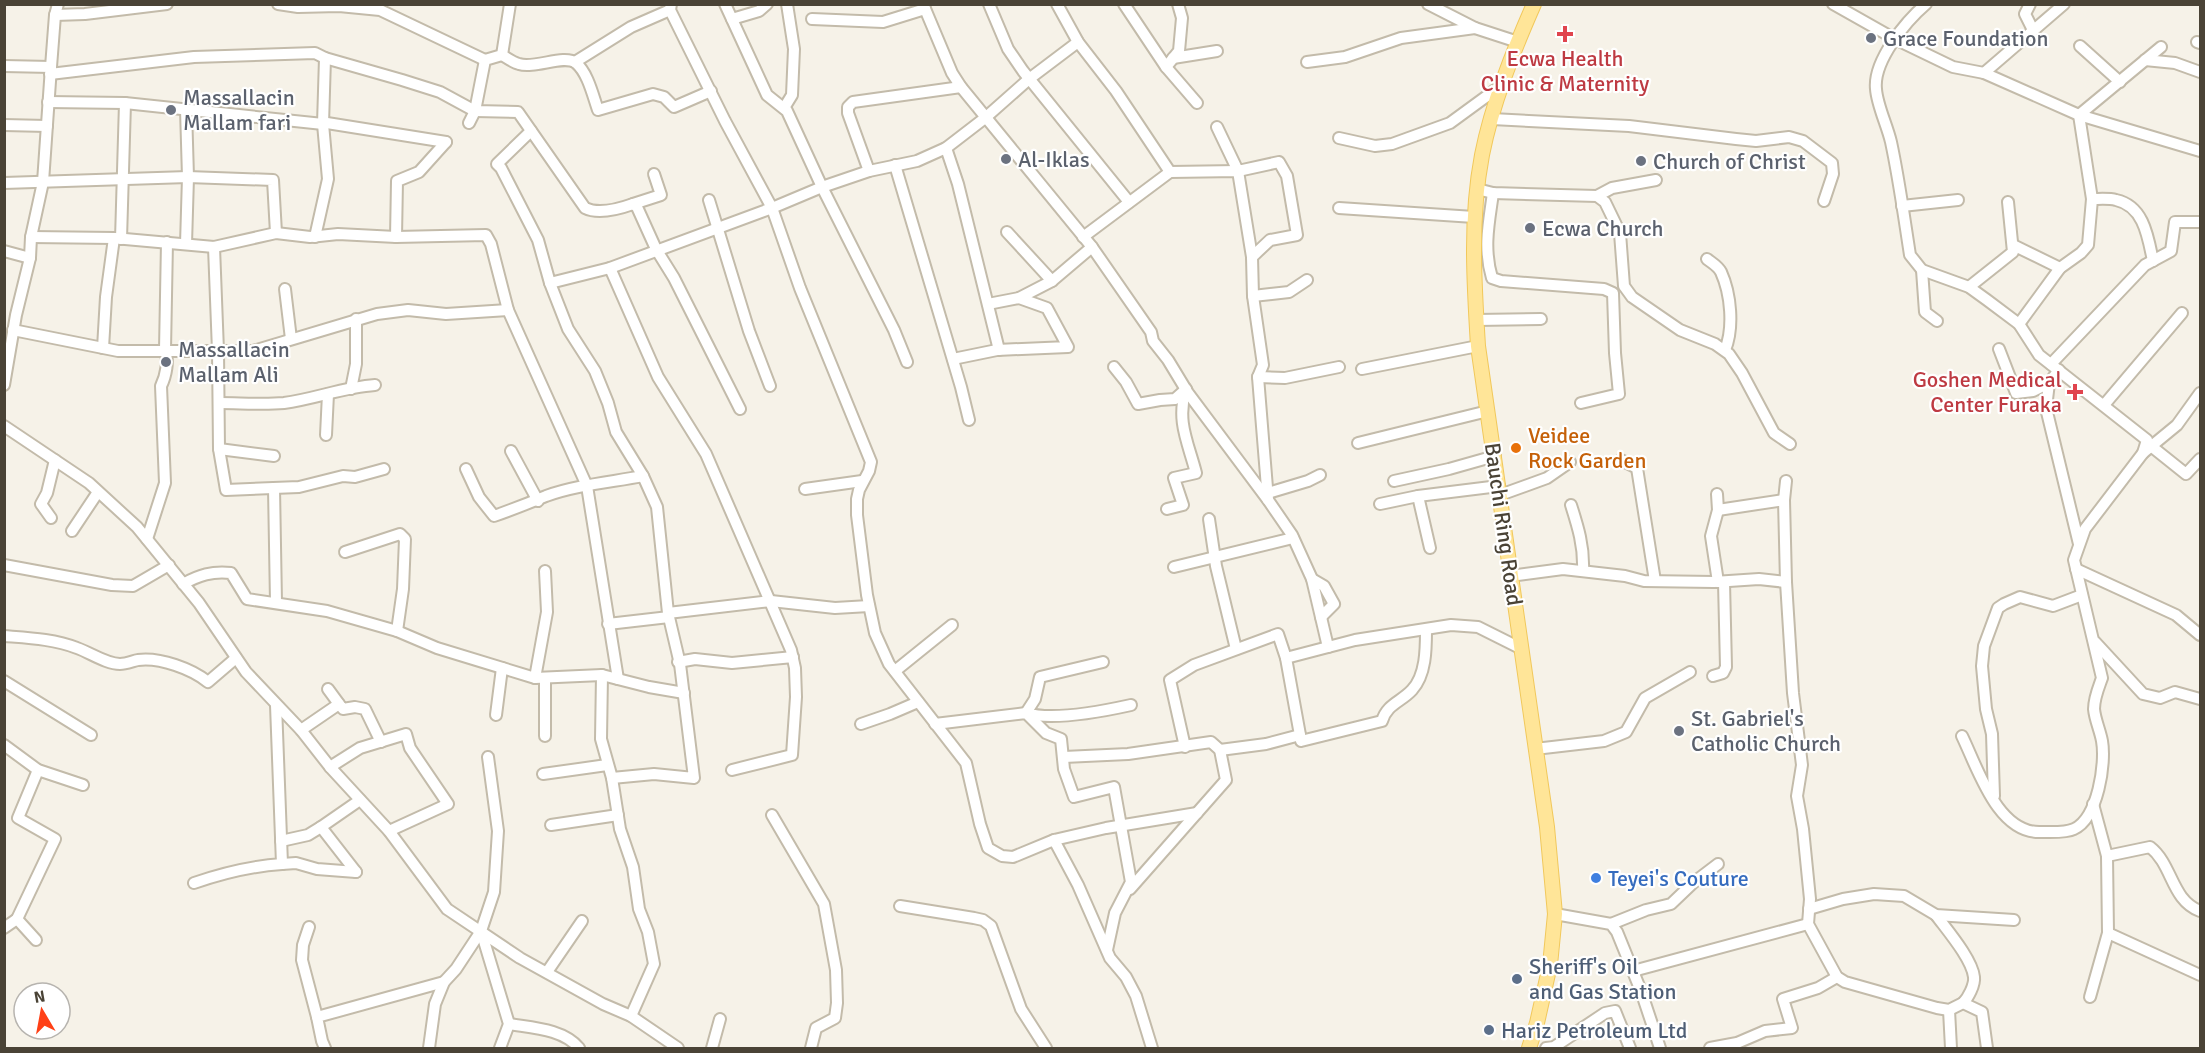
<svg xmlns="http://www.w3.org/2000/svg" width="2205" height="1053" font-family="Signika,sans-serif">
  <rect width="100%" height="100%" fill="#f6f2e8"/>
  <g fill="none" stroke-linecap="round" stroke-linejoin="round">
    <defs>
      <g id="minor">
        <polyline points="278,4 298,7 339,6 380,10 485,60"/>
        <polyline points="671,4 670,10 725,121 772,208 800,288 871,462 869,471 859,490 857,499 857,515 867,595 875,633 889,664 966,763 980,824 988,848 1002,856 1013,857 1054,840 1078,885 1110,958 1126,977 1136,996 1152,1048"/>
        <polyline points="725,4 767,95 787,111 822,187 894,330 907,362"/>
        <polyline points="923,4 952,73 961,87 1092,247 1151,332 1153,341 1168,360 1188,393 1268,500 1292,535 1312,579 1324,586 1334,604 1321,617"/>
        <polyline points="989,4 1008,49 1023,71 1129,202"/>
        <polyline points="1057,4 1078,42 1116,91 1170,172"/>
        <polyline points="1124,4 1166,67 1197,103"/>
        <polyline points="1428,4 1475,28 1518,42"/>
        <polyline points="1833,4 1895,39 1953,67 1984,73 2079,115 2200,151"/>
        <path d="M1926 4C1906 21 1873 61 1876 89 1877 105 1887 125 1891 142 1899 179 1904 217 1910 255L1922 270 1969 287 1987 300 2019 324 2039 355 2147 440 2143 453 2085 529 2074 560 2102 678C2098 689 2094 698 2094 709 2095 720 2100 730 2102 741 2106 763 2098 818 2074 829 2066 833 2051 832 2042 832 1998 835 1978 769 1962 736"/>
        <polyline points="2030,4 2025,14 2033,30"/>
        <polyline points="55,15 85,14 167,4"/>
        <polyline points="732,19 759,11 767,4"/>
        <polyline points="812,19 883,22 925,9"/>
        <polyline points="2197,42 2200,43"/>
        <polyline points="2080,46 2120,82"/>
        <path d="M502 55C507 58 514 63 519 64 535 69 564 54 576 63 588 73 593 96 598 110L653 94 664 97 674 107 711 91"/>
        <polyline points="1173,58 1217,51"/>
        <polyline points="2145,60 2175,63 2200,72"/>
        <polyline points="575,62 631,27 670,10"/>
        <polyline points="1307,62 1345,57 1401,38 1475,28"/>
        <polyline points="4,66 51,67"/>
        <polyline points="1166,67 1179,51 1182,18 1178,4"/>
        <polyline points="1984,73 2064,4"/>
        <path d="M50 74 194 57 315 53 325 58 402 80 440 92 475 111 518 112 585 208C599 215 619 209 633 204L637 207 656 249 674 278 740 409"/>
        <polyline points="48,102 125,103 323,124 327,123 446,142"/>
        <polyline points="784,108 792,95 794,49 787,4"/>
        <polyline points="186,109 188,177 186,244"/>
        <polyline points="1492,119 1629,126 1736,139 1756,141 1789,137 1803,141 1832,163 1833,174 1824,201"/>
        <polyline points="469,123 475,111 485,60 502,55 510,4"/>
        <polyline points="4,125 47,126"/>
        <polyline points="1217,127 1238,171 1279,162 1287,176 1297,235 1270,240 1252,257"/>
        <polyline points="531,131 497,164 501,168 538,240 550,283 568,329 595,371 608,403 616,432 643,476 657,507 668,613 680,664 694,778 654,774 612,778"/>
        <polyline points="1339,138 1375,146 1392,144 1450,123 1502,85"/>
        <polyline points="946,148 958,184 999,350"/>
        <polyline points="895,165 961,387 969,420"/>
        <polyline points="869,171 848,113 848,107 853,102 961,87"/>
        <polyline points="4,183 188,177 273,180 276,233"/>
        <polyline points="1477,189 1493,193 1597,196 1605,202 1620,233 1624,286 1632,297 1680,330 1715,344 1729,354 1742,373 1774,433 1790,444"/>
        <path d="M1493 193C1489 222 1483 248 1492 278L1501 281 1604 289 1613 293 1615 353 1619 394 1581 403"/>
        <polyline points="1597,196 1612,188 1656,180"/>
        <polyline points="709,200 749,331 770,386"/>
        <polyline points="633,204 661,195 654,174"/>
        <polyline points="1902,206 1958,200"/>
        <polyline points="1339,208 1474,217"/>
        <polyline points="1007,232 1052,281 1092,247"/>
        <polyline points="31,237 114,238 214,247 276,233 310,237 338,234 396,237 486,235 491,244 508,310 587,486 618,679"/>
        <polyline points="315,237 328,179 323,124 325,58"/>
        <polyline points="396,237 397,181 419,172 446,142"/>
        <polyline points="1083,237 1170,172 1238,171 1252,257 1253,296 1263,365 1258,377 1268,500"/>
        <polyline points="121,239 125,103"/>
        <polyline points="2013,245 2060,268"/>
        <polyline points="214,247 218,351 219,449 226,490 299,487 343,476 355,477 384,469"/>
        <polyline points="4,251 30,258"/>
        <path d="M1707 259C1712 263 1718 266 1721 272 1731 294 1734 328 1725 350"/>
        <path d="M2153 261C2148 237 2144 206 2116 200 2109 198 2099 199 2092 199L2079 115 2161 47"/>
        <polyline points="610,268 658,377 706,454 791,650 795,668 796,697 792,755 732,770"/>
        <polyline points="1922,270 1925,312 1937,321"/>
        <polyline points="550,283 610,268 772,208 822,187 869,171 917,161 946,148 985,118 1029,79 1078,42"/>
        <polyline points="1969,287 2013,252 2008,202"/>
        <polyline points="285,289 291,339"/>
        <polyline points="1253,296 1289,292 1307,280"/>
        <polyline points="988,304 1019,298 1052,281"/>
        <polyline points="1476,320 1541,319"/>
        <polyline points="2019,324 2060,268 2081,253 2088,245 2092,199"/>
        <polyline points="13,330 118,351 253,351 377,314 408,310 446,314 508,310"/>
        <polyline points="103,348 106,297 114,238"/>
        <polyline points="1999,349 2016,393 2033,391 2049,383"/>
        <polyline points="953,359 997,350 1068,347 1047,308 1019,298"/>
        <polyline points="2051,364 2145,265 2171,251 2175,222 2200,222"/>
        <polyline points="1114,367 1126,382 1138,404 1160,400 1175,399 1184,391"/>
        <polyline points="1362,369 1478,346"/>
        <polyline points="2059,370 2049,383 2046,408 2079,544"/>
        <polyline points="1258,377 1285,378 1339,367"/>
        <polyline points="4,385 16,315 30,258 31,237 43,182 51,67 55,15 58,4"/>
        <polyline points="351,389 356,364 356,319"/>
        <path d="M219 403C240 403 263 405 284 403 315 399 344 387 375 385"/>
        <polyline points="2104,405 2182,313"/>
        <polyline points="4,426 89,483 137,527 199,603 246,672 301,730 330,767 389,831 447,909 520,958 603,1004 631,1016 678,1048"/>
        <polyline points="326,435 328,394"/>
        <polyline points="1358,443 1488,411"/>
        <polyline points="2151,446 2186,474 2200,459"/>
        <polyline points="219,449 274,456"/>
        <polyline points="511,451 538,501"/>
        <polyline points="2143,453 2177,425 2200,393"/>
        <polyline points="1621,460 1637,468 1655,581"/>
        <path d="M466 469 479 497 494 516C511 510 529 503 546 496 576 485 612 482 643 476"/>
        <polyline points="1394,481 1449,469 1495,456"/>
        <polyline points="1786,481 1784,500 1786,582 1793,693 1802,765 1797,796 1803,829 1810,899 1808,924 1837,977 1845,982 1937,1008 1949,1010 1963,1003 1982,1012 1987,1048"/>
        <polyline points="274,488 276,602"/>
        <polyline points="805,489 862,481"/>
        <polyline points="1268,493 1308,481 1320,475"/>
        <polyline points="1717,494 1718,510 1711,536 1718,582"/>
        <polyline points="1500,495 1547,478 1570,462"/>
        <polyline points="1418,496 1430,548"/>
        <polyline points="1380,504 1418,496 1499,486"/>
        <path d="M1571 505C1578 527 1584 546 1583 570"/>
        <path d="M1167 509 1183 505 1174 478 1196 473C1188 442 1176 421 1186 389"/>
        <polyline points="1718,510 1784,500"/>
        <polyline points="51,518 41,504 47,493 55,460"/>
        <polyline points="1209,519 1216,566 1236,649"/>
        <polyline points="72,531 98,492"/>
        <path d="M147 539 165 483 161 386C166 376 169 360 165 350L167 242"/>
        <polyline points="345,552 400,534 405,539 403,589 397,631"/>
        <polyline points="4,565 112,585 133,586 169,565"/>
        <polyline points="1174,567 1293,538"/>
        <polyline points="2076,569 2176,615 2200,635"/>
        <polyline points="1510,576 1563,569 1625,576 1644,581 1714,582 1759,579 1786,582"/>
        <polyline points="1312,579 1328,647"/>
        <path d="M183 584C199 575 212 571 231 573L247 599 327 611 397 631 437 648 535 678 602 675 649 687 684 693"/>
        <polyline points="668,613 771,601 835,608 869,606"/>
        <polyline points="608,624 669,617"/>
        <path d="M4 636C29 638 54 639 77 648 91 653 106 664 120 664 126 664 133 661 138 660 160 657 192 669 208 682L236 658"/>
        <polyline points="2095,642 2143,694 2160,698 2175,692 2200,699"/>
        <polyline points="678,662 695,659 732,663 793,657"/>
        <path d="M1103 662 1040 677 1035 699 1026 713C1052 721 1104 711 1131 705"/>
        <polyline points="895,671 952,625"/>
        <polyline points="602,675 601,739 612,778 620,829 633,867 639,909 648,932 654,964 631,1016"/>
        <polyline points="1713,676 1723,673 1726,667 1724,582"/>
        <polyline points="535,678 547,612 545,571"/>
        <polyline points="545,678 545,736"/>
        <polyline points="4,681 91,735"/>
        <polyline points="339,704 343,709 355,707 365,709 381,742"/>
        <polyline points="496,715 502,668"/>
        <polyline points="861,724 890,714 918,702"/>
        <polyline points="935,724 1026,713 1046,733 1061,739 1064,769 1074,797 1114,787 1131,882 1115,913 1107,950"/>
        <polyline points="301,730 339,704 328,689"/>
        <path d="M1300 735 1301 741 1382 721C1387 704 1401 702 1412 690 1426 675 1426 649 1426 630"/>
        <polyline points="4,745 38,770 83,785"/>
        <polyline points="1185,747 1170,680 1194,665 1278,634 1286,658"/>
        <polyline points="1535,749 1604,741 1626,732 1645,698 1690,672"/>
        <polyline points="1220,750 1266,744 1300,735 1286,658 1355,640 1451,625 1478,627 1522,649"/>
        <polyline points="1064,757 1128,754 1211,742 1220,750 1226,780 1130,889"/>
        <polyline points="330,767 360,748 406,734 410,748 448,804 389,831"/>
        <polyline points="543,774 607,765"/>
        <polyline points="1994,796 1992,734 1986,709 1982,666 1984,646 1998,608 2004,604 2020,597 2053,606 2082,595"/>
        <path d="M2093 804 2107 856 2150 847C2173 865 2171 900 2200 911"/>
        <polyline points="772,815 824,904 836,970 837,1003 835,1018 816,1028 811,1048"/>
        <polyline points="551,825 618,815"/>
        <polyline points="1054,840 1106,828 1197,813"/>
        <polyline points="281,841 308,835 321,827"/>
        <polyline points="282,864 296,863 317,869 356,872"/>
        <polyline points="356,872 321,827 360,800"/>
        <path d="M194 883C223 873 252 866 282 864L276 705"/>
        <polyline points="900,906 974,918 983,920 991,926 1021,1009 1046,1048"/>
        <polyline points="1809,909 1843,899 1874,894 1904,896 1936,915 2014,920"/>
        <polyline points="1555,914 1611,924 1617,932 1641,991 1660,1048"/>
        <path d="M1936 915C1947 930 1972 959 1974 977 1975 985 1968 998 1963 1003"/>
        <polyline points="1611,924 1646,910 1671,904 1693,883 1718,864"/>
        <polyline points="309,927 303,945 302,960 317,1017"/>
        <polyline points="4,928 17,919"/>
        <polyline points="481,931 509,1024 500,1048"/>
        <polyline points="2108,933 2200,975"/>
        <polyline points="36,940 17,919 55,839 18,818 38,770"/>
        <polyline points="1633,971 1808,924"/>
        <polyline points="547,972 582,921"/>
        <polyline points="2090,997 2108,933 2107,856"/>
        <polyline points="1949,1010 1951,1048"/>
        <path d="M509 1024C533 1028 563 1029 579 1048"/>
        <polyline points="325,1048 322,1041 317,1017 444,982"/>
        <polyline points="429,1048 435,1004 444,982 456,969 481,931 494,892 498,831 488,757"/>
        <polyline points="712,1048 720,1019"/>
        <polyline points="1546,1048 1554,1047 1605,1013 1615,1011 1630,1048"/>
        <polyline points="1710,1048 1737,1043 1765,1031 1792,1028 1783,999 1818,988 1837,977"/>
      </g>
      <path id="major" d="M1529 1048 1537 1023 1550 965 1555 914 1547 827 1478 346C1474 282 1470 218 1482 155 1492 104 1513 52 1534 4"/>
    </defs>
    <!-- minor casing -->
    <use href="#minor" stroke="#c3bbaa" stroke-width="14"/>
    <!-- major casing -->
    <use href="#major" stroke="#f1c85b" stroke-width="16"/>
    <!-- minor -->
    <use href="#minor" stroke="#fff" stroke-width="10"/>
    <!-- major -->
    <use href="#major" stroke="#ffe598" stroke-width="14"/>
  </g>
  <!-- markers -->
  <g fill="#e0444e" stroke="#fff" stroke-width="2">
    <path d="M1562 25h6v6h6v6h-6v6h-6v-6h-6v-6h6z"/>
    <path d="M2072 383h6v6h6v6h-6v6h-6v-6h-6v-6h6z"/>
  </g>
  <g fill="#6b7280" stroke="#fff" stroke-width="2">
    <circle cx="1871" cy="38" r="6"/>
    <circle cx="171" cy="110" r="6"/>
    <circle cx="1006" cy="159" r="6"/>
    <circle cx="1641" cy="161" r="6"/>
    <circle cx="1530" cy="228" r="6"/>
    <circle cx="166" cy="362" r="6"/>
    <circle cx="1679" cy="731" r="6"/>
  </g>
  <circle fill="#e8710a" stroke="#fff" stroke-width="2" cx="1516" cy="448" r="6"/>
  <circle fill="#3f7fe0" stroke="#fff" stroke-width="2" cx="1596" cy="878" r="6"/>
  <g fill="#5c6f8a" stroke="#fff" stroke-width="2">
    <circle cx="1517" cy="979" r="6"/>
    <circle cx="1489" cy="1030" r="6"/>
  </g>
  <g text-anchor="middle" stroke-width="4.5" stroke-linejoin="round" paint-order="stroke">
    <!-- worship labels -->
    <g font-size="22" fill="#5b616d" stroke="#fff" text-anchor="start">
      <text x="1883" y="46">Grace Foundation</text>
      <text x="183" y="105">Massallacin<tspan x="183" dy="25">Mallam fari</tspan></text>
      <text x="1018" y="167">Al-Iklas</text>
      <text x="1653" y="169">Church of Christ</text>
      <text x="1542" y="236">Ecwa Church</text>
      <text x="178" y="357">Massallacin<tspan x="178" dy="25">Mallam Ali</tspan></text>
      <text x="1691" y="726">St. Gabriel's<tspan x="1691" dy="25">Catholic Church</tspan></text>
    </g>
    <!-- health labels -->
    <g font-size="22" fill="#be3a42" stroke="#fff">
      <text x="1565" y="66">Ecwa Health<tspan x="1565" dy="25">Clinic &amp; Maternity</tspan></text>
      <text x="2062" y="387" text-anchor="end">Goshen Medical<tspan x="2062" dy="25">Center Furaka</tspan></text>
    </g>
    <!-- food labels -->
    <g font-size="22" fill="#c56008" stroke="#fff" text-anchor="start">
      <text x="1528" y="443">Veidee<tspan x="1528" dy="25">Rock Garden</tspan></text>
    </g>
    <!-- street labels -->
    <g font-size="22" fill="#4a4336" stroke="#fff">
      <text transform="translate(1504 524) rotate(82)" y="8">Bauchi Ring Road</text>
    </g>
    <!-- shop labels -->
    <g font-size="22" fill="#366cbe" stroke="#fff" text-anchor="start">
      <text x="1608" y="886">Teyei's Couture</text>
    </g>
    <!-- service labels -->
    <g font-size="22" fill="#4e5e75" stroke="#fff" text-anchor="start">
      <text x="1529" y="974">Sheriff's Oil<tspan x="1529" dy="25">and Gas Station</tspan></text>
      <text x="1501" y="1038">Hariz Petroleum Ltd</text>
    </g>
  </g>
  <!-- border -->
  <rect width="2205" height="1053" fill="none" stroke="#4a4336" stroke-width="12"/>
  <!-- north arrow -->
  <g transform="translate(42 1011) rotate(350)"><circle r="28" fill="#ffffff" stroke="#b7b4af" stroke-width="1.5"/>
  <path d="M0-4.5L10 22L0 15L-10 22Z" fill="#ff4016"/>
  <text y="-9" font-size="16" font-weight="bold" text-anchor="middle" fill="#4a4336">N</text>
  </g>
</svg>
